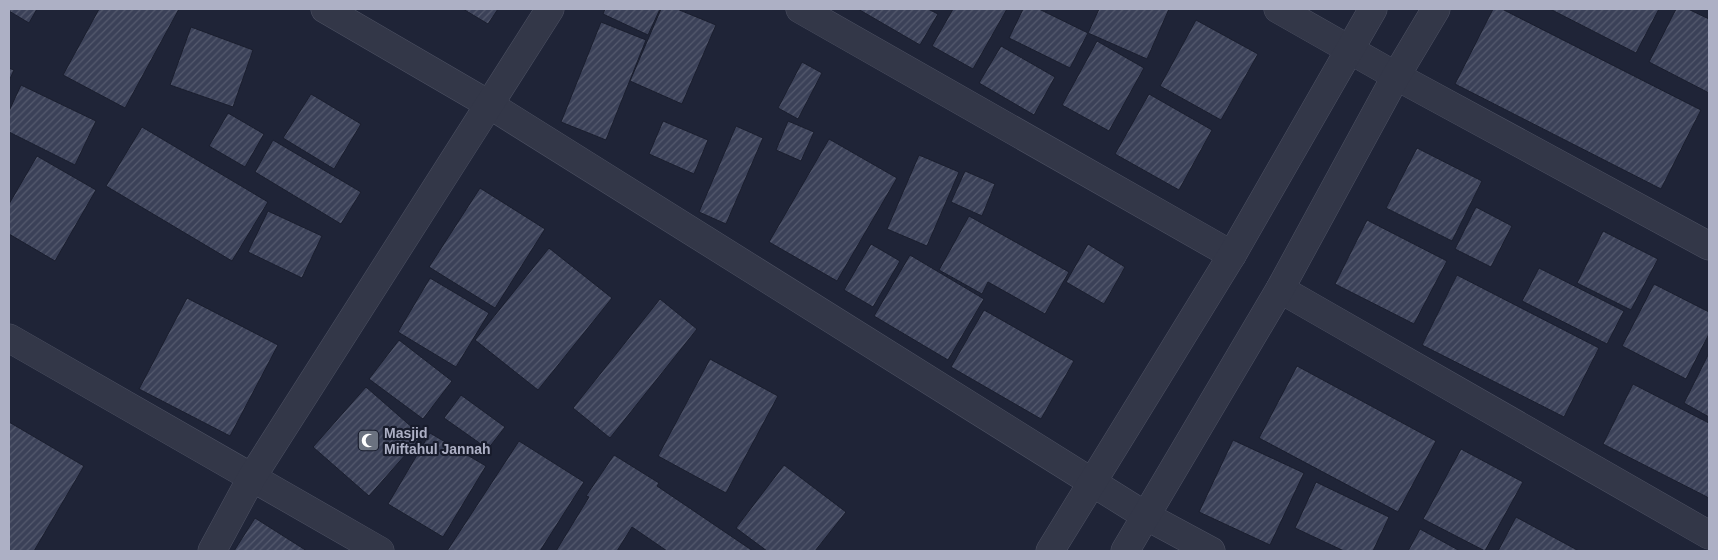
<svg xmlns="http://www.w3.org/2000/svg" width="1718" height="560" font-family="Arial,sans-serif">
  <defs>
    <pattern id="building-hatch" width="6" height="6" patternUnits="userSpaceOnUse" patternTransform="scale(1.25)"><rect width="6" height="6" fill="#3b4158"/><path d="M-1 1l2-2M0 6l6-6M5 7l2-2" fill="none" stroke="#555a6e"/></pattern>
  </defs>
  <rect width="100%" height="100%" fill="#1f2437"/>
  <!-- building -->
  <g fill="url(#building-hatch)" stroke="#1a1e2e">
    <polygon points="9,9 37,9 29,23 9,11"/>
    <polygon points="99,9 179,9 125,108 63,75"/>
    <polygon points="463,9 498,9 488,24"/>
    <polygon points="605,9 660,9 648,35 603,14"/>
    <polygon points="661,9 677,9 716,25 682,104 630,81"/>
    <polygon points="858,9 928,9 938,14 920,45"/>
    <polygon points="953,9 1007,9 973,69 932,46"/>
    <polygon points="1023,9 1039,9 1088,33 1070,68 1009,38"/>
    <polygon points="1099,9 1169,9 1147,59 1088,33"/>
    <polygon points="1493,9 1502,9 1701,110 1661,189 1455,84"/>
    <polygon points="1550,9 1659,9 1636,53"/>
    <polygon points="1676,9 1688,9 1709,19 1709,93 1649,62"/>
    <polygon points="1196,20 1258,54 1221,120 1160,86"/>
    <polygon points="601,22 646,40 606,140 561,122"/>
    <polygon points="191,27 253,50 233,107 170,85"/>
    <polygon points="1097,41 1144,68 1109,131 1062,105"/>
    <polygon points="1001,46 1055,77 1034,115 979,83"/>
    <polygon points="802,62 822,73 798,119 778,108"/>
    <polygon points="9,68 14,70 9,81"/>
    <polygon points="21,85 96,121 75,165 9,132 9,111"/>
    <polygon points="311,94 361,124 334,169 283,138"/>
    <polygon points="1149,94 1212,130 1179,190 1115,154"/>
    <polygon points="228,113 264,134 245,167 209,146"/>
    <polygon points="663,121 708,140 694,174 649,154"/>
    <polygon points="788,121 814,132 801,161 776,150"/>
    <polygon points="736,126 763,138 726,224 699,212"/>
    <polygon points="142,127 268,202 232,261 106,186"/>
    <polygon points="829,139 897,178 837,281 769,242"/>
    <polygon points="273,140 361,192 341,224 255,172"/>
    <polygon points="1417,148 1482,181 1452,241 1386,208"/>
    <polygon points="919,155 959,172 927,246 887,229"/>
    <polygon points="37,156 96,190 55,261 9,234 9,204"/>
    <polygon points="965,171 995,184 982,216 951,202"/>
    <polygon points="480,188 545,229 495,308 429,267"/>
    <polygon points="1476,207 1512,226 1491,267 1455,249"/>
    <polygon points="268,211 322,236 302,278 248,252"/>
    <polygon points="969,216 1069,272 1045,314 988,282 982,294 939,270"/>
    <polygon points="1367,220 1447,261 1414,324 1335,284"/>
    <polygon points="1603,231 1658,259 1631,310 1577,283"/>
    <polygon points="871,244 900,261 873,307 844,290"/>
    <polygon points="1088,244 1125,267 1104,304 1066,282"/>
    <polygon points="549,248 612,298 538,390 475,340"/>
    <polygon points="910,255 984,299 948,360 874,316"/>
    <polygon points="1539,268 1624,311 1607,344 1522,301"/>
    <polygon points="1457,275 1599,348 1564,417 1422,345"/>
    <polygon points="430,278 489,313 456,367 398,332"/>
    <polygon points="1654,284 1709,312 1709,334 1686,379 1622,346"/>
    <polygon points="187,298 278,345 230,436 139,389"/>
    <polygon points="660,299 697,329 610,438 573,408"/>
    <polygon points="984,310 1074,361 1041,419 951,367"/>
    <polygon points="399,340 452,381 423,419 369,379"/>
    <polygon points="1709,353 1709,417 1684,403"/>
    <polygon points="710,359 778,396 726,493 658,456"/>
    <polygon points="1297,366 1436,441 1398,512 1259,438"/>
    <polygon points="1633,384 1709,423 1709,498 1603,444"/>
    <polygon points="366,387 422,436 369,496 313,447"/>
    <polygon points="461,395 505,427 488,449 444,418"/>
    <polygon points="9,422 84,466 34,551 9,551"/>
    <polygon points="430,433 486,466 443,537 388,504"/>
    <polygon points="1233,440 1304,473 1270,545 1199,512"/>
    <polygon points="519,441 584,482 540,551 447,551"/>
    <polygon points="1461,449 1523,482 1485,551 1423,519"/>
    <polygon points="614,455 659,483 657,486 753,551 667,551 632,527 617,551 556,551 589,497 586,496"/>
    <polygon points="784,465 846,512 815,551 767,551 736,528"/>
    <polygon points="1316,482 1389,517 1373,551 1344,551 1295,528"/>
    <polygon points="1516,517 1579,551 1498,551"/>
    <polygon points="255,518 307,551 234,551"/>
    <polygon points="1420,529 1460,551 1408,551"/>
  </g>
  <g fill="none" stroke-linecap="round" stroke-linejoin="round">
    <defs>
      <g id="minor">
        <polyline points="325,9 490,105 1146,516 1211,551"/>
        <polyline points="800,9 1232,255"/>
        <polyline points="1278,9 1396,76 1709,246"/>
        <polyline points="1280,289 1709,535"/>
        <polyline points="9,338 380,551"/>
        <polyline points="212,551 252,477 550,9"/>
        <polyline points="1050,551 1232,255 1373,9"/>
        <polyline points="1125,551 1280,289 1396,76 1436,9"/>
      </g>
    </defs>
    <!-- minor casing -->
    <use href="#minor" stroke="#4d5163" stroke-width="29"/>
    <!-- minor -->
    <use href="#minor" stroke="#333748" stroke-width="28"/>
  </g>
  <!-- icons -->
  <defs>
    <symbol id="mosque-square" viewBox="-11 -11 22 22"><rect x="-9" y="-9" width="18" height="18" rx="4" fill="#6b7280" stroke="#181c2c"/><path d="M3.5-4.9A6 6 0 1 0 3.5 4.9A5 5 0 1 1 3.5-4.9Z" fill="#fff"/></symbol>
  </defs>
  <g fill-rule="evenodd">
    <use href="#mosque-square" x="356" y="428" width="25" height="25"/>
  </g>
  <g text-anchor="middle" stroke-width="4.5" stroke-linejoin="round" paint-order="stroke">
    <!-- poi labels -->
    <g font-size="14" font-weight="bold" fill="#adb0c5" stroke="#181c2c" text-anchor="start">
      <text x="384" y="438">Masjid<tspan x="384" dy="16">Miftahul Jannah</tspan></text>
    </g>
  </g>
  <!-- border -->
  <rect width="1718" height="560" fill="none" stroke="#adb0c5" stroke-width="20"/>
</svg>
